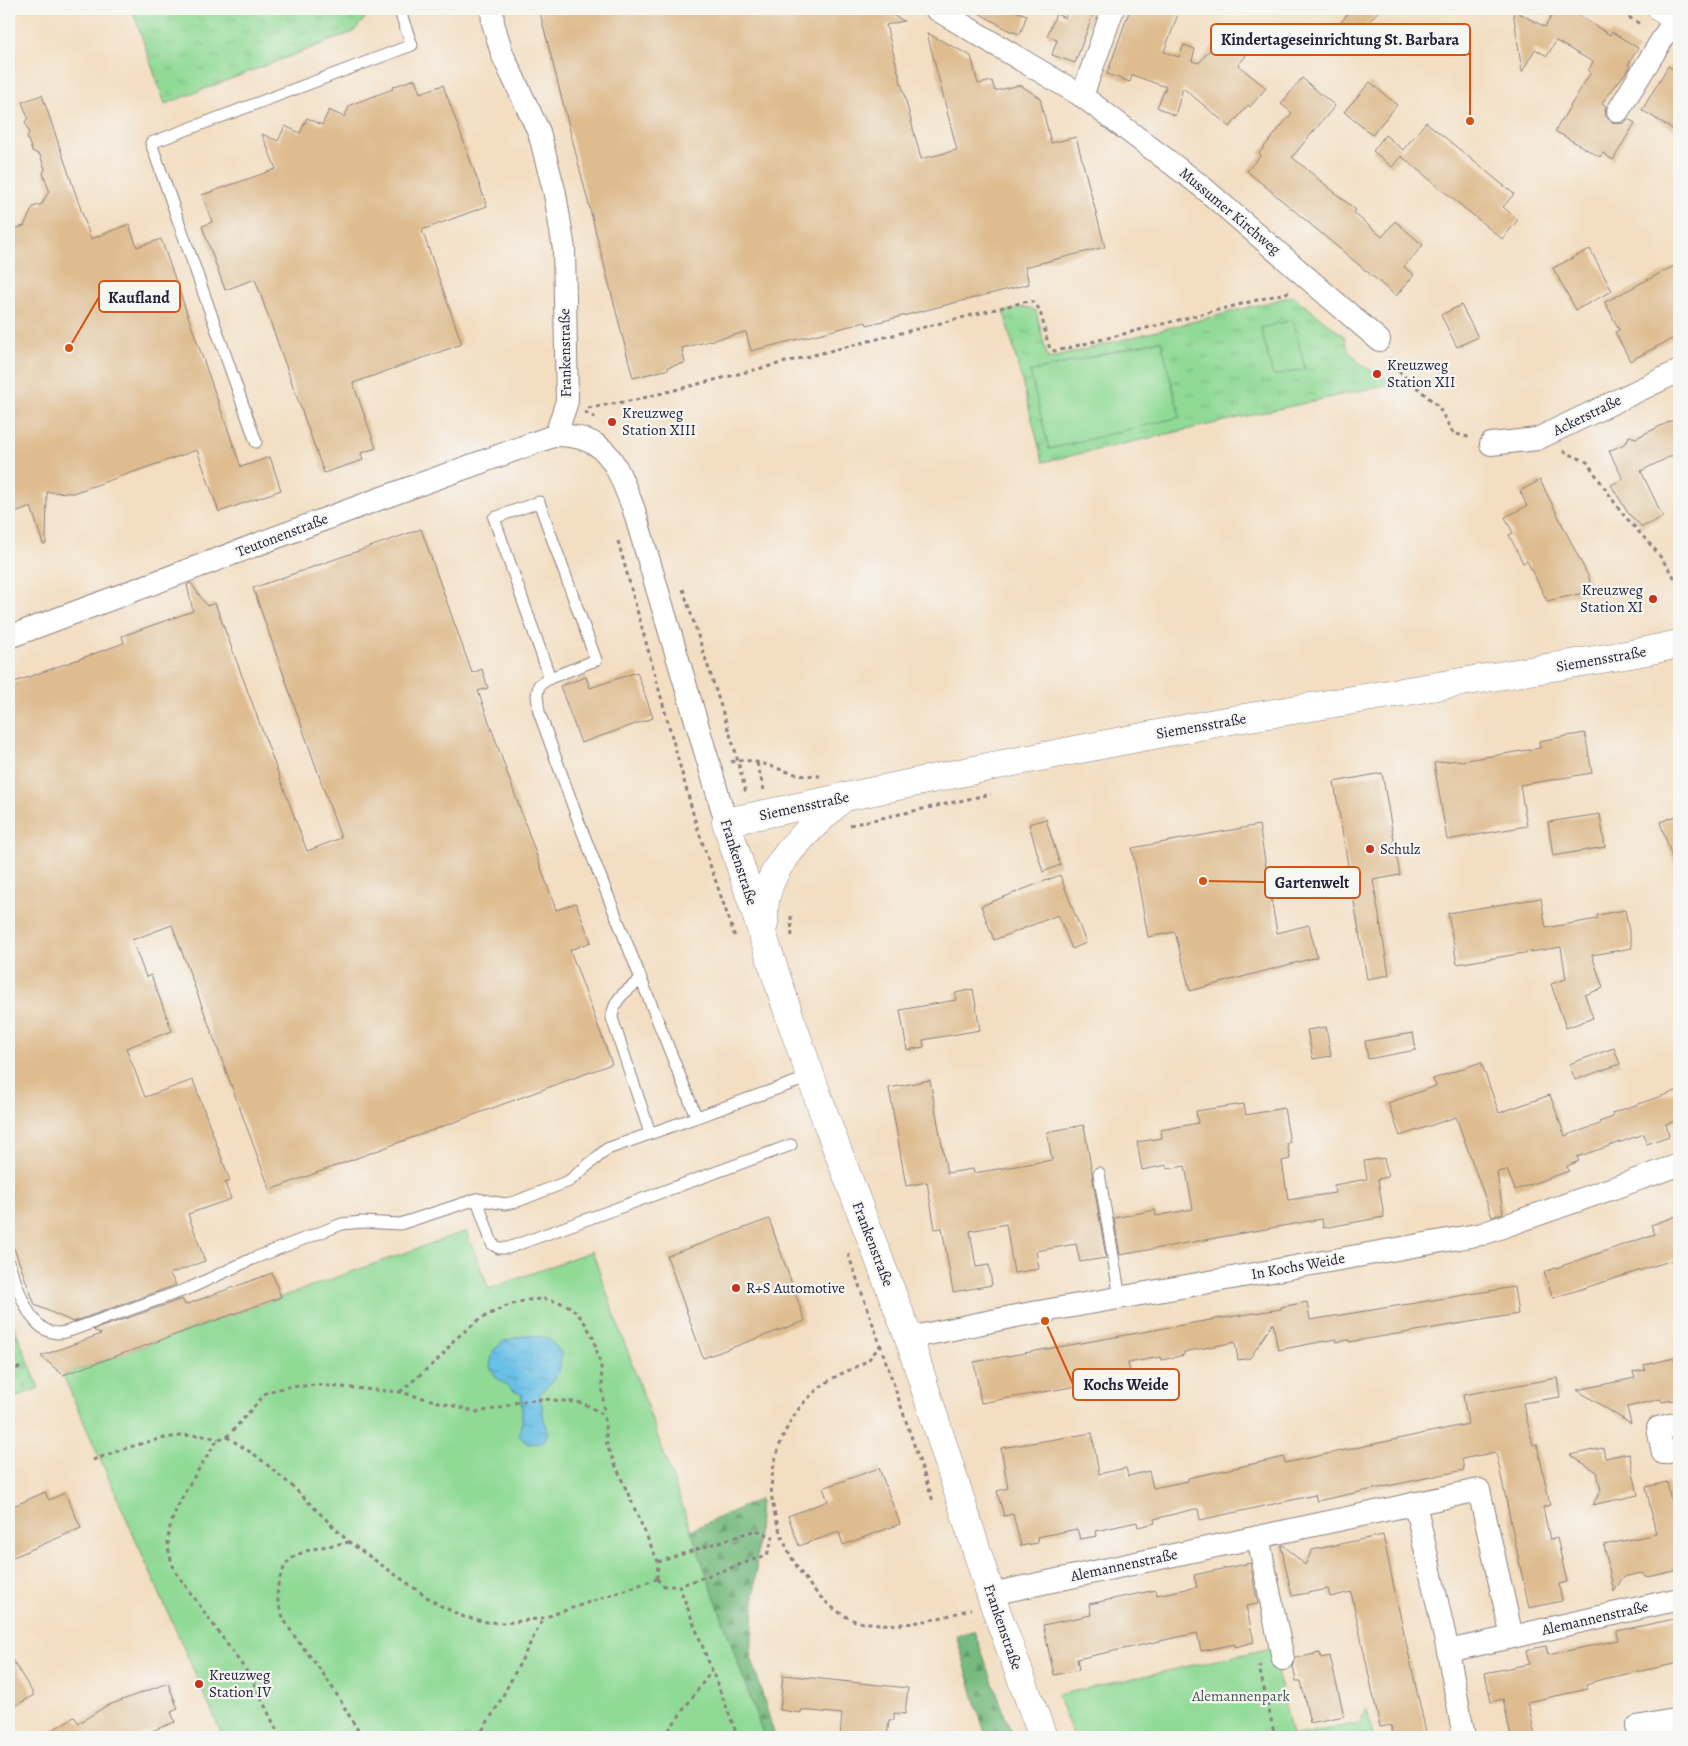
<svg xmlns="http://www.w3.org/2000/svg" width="1688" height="1746" font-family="Alegreya,serif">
  <defs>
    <pattern id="grass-tufts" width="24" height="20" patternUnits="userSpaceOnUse" patternTransform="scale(1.25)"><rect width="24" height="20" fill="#90da95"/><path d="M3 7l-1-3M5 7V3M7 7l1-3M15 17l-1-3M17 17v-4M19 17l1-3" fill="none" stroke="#7cbb81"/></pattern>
    <pattern id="forest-firs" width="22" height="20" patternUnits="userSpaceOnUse" patternTransform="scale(1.25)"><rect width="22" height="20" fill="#74ba7e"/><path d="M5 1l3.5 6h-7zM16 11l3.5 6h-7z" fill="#5f9768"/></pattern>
    <pattern id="cemetery-stones" width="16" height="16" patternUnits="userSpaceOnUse" patternTransform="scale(1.25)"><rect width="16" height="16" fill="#90da95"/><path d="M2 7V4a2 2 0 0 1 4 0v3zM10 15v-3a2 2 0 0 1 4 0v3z" fill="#7cbb81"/></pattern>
    <pattern id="water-ripples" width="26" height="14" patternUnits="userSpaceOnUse" patternTransform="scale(1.25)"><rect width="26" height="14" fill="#69c0e6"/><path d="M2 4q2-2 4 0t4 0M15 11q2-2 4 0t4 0" fill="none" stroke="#569cbc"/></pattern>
  </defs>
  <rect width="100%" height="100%" fill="#f6f6f2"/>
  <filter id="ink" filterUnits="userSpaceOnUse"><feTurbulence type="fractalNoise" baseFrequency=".02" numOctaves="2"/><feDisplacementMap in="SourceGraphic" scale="10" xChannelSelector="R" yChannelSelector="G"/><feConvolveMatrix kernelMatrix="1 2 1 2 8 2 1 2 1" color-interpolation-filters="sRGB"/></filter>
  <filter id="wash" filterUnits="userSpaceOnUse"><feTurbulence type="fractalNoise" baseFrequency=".0096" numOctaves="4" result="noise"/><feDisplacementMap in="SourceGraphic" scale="20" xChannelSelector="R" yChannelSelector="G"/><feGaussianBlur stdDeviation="1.12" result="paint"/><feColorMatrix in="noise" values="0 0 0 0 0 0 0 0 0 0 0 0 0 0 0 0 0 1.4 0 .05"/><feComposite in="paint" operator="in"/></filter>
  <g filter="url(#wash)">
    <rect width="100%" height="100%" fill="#f3dec2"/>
    <!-- grass -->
    <g fill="url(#grass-tufts)" stroke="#597e68">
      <polygon points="132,9 369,9 370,12 353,32 165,104"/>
      <path d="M1293 296 1345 337C1346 361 1376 373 1394 383L1043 462 1004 312C1015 309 1027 304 1036 311L1048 359Z"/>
    </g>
    <!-- forest -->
    <g fill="url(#forest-firs)" stroke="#4b6e5c">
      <polygon points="760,1499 751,1656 775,1737 764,1737 691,1530"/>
      <polygon points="974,1631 1013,1737 986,1737 956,1635"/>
    </g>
    <!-- cemetery -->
    <polygon fill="url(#cemetery-stones)" stroke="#597e68" points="9,1314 39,1388 9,1400"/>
    <!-- park -->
    <g fill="#90da95" stroke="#597e68">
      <polygon points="1293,320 1305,369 1273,376 1261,328"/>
      <polygon points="1161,340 1180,417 1049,449 1030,372"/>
      <polygon points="466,1231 489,1289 592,1251 764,1737 223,1737 63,1375"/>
      <polygon points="1272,1648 1292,1736 1359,1723 1367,1709 1373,1737 1074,1737 1057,1695"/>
    </g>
    <!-- water -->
    <path fill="url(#water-ripples)" stroke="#467190" d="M526 1335 548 1338 561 1352C561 1374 556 1379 540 1393L544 1420 549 1432 542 1443 527 1444 519 1435 522 1420V1395L512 1390 496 1377 490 1367 493 1351 504 1341Z"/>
    <g id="blocks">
      <!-- building -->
      <g fill="#debc8f">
        <polygon points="539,9 881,9 904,21 886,25 921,159 957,150 927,33 971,56 978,84 992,81 995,91 1020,85 1040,98 1051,143 1076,137 1105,247 1025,267 1029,284 867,325 866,322 751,351 746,332 682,348 685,363 668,367 669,369 633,378"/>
        <polygon points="972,9 1009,9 1027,15 1020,34 1010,31"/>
        <polygon points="1069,9 1095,9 1075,63 1052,55 1057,40 1047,36 1056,14 1065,18"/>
        <polygon points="1130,9 1180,9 1164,52 1179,57 1184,45 1195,49 1192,61 1199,63 1223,33 1238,45 1236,48 1246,56 1238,65 1266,88 1250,107 1248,105 1230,127 1183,88 1175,116 1157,107 1166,87 1132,75 1130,82 1107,74"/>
        <polygon points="1351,9 1380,9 1355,38 1339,25"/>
        <polygon points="1556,9 1568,9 1610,35 1612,32 1638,48 1628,65 1630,67 1627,71 1602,103 1606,106 1605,111 1606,117 1612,122 1618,124 1624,123 1628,119 1635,123 1613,160 1603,153 1600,157 1555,131 1591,72 1588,71 1593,62 1556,41 1547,56 1535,49 1522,72 1513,10 1545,27"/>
        <polygon points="1668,66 1679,73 1679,133 1642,110"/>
        <polygon points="1302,78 1335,106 1292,157 1356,210 1354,213 1382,237 1395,221 1423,245 1404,267 1414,275 1396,296 1247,171 1261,155 1259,153 1292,113 1281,104"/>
        <polygon points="415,79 420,93 443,85 487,206 422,230 462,344 353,383 376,448 361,453 363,460 324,473 255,279 225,290 202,226 212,222 202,195 276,169 262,134 278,141 285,126 300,133 307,118 322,125 329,110 344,117 350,105 393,89 392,87"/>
        <polygon points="1370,82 1397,105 1372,135 1344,112"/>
        <polygon points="42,95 91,239 129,224 137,247 161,239 241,467 270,457 281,490 219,512 197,450 73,493 47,492 46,544 43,544 31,507 9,515 9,235 12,233 14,229 24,226 33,207 42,204 49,190 43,173 45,169 40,155 32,151 27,137 29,133 25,122 28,118 22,102"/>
        <polygon points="1426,122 1514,194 1503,207 1518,220 1502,239 1401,156 1392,167 1373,151 1385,135 1403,150"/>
        <polygon points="1590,249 1612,291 1576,310 1553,268"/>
        <polygon points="1674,266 1679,277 1679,335 1630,361 1615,332 1619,330 1605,302"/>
        <polygon points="1461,305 1478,337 1457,347 1441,315"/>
        <polygon points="1679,417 1679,452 1641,471 1663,517 1642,527 1628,513 1611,485 1623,479 1609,451 1626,443 1629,436 1636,438"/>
        <polygon points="1540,480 1590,580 1584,593 1547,601 1527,561 1523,563 1509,535 1513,533 1505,517 1527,506 1520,491"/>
        <polygon points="421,529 472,673 482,669 488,688 478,691 556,910 576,903 591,942 570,950 612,1064 270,1190 172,925 132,940 146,977 151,975 172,1031 126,1048 145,1097 193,1080 230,1181 225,1183 231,1199 188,1214 205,1261 170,1274 176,1285 73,1322 35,1305 9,1235 9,684 124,643 122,636 193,611 187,585 191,583 207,606 215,603 307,851 341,838 253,588"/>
        <polygon points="637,672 653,718 581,743 560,686 586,677 590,688"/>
        <polygon points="1585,733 1592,773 1520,785 1527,826 1447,840 1434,763 1458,760 1461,761 1540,748 1539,741"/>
        <polygon points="1382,773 1400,875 1373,880 1389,975 1367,979 1334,782"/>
        <polygon points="1600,814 1605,847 1553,856 1548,822"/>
        <polygon points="1679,815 1679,868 1676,869 1660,822"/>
        <polygon points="1046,819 1060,865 1043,872 1029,824"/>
        <polygon points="1259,825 1277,933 1309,925 1317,957 1190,991 1175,932 1148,937 1132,848"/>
        <polygon points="1060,875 1086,943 1072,949 1058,915 994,940 981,906"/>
        <polygon points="1541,898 1546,928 1597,919 1597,915 1625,910 1632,948 1592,955 1603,988 1585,995 1593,1018 1566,1028 1551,984 1566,979 1561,947 1457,964 1448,913"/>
        <polygon points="973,989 980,1030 923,1040 924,1047 907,1050 900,1010 956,1000 955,993"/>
        <polygon points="1326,1027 1331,1056 1313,1059 1307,1030"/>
        <polygon points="1413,1033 1416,1050 1368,1059 1365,1041"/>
        <polygon points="1614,1048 1620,1064 1575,1080 1569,1064"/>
        <polygon points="1481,1062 1499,1113 1550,1095 1565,1136 1600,1124 1599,1122 1613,1117 1612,1113 1679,1090 1679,1120 1666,1124 1669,1136 1647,1144 1644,1134 1577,1157 1579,1161 1567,1166 1569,1171 1515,1190 1507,1170 1497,1172 1503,1213 1492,1217 1456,1117 1400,1136 1388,1103 1436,1086 1433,1079"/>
        <polygon points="930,1080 947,1173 973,1169 974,1173 1052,1160 1047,1132 1084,1125 1106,1258 1080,1262 1076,1244 1036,1251 1039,1269 1014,1273 1006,1224 970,1231 976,1267 989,1265 992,1285 953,1292 942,1228 935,1229 927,1182 906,1186 889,1088"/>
        <polygon points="1244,1104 1246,1115 1284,1108 1290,1143 1287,1143 1290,1159 1282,1161 1288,1200 1335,1193 1334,1185 1367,1179 1364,1161 1384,1158 1388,1177 1378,1179 1384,1217 1323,1228 1322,1219 1120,1255 1114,1218 1155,1210 1156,1216 1193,1209 1185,1166 1167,1169 1167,1165 1142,1170 1137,1142 1162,1138 1161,1130 1198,1123 1196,1111"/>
        <polygon points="1679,1215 1679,1258 1553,1298 1544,1272 1655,1234 1651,1225"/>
        <polygon points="769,1219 805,1321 703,1358 667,1256"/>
        <polygon points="272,1273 281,1297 63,1375 41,1356 101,1334 93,1330 182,1299 185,1305"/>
        <polygon points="1514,1287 1518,1314 1349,1342 1349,1340 1336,1342 1336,1339 1278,1350 1273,1323 1250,1358 1238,1360 1235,1342 1184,1352 1184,1355 1162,1360 1161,1357 1128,1363 1130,1373 1106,1377 1106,1381 981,1403 974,1362 1210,1320 1281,1309 1281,1307 1307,1302 1310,1320"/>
        <polygon points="1679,1357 1679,1399 1662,1402 1661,1399 1627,1407 1631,1424 1577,1390 1635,1378 1633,1372 1645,1370 1644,1365"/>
        <polygon points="1557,1378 1560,1397 1523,1403 1533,1445 1537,1444 1550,1505 1543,1507 1550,1540 1557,1538 1567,1582 1559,1584 1562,1601 1529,1608 1496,1452 1462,1459 1464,1470 1317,1501 1315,1495 1200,1520 1198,1509 1195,1509 1154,1519 1155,1523 1138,1527 1137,1522 1096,1531 1097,1536 1080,1539 1077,1529 1037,1537 1038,1543 1021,1546 1013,1514 1004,1516 997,1491 1008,1488 1001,1448 1092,1433 1099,1474 1126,1468 1128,1476 1149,1471 1153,1488 1188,1481 1188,1478 1284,1457 1285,1463 1468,1424 1463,1395"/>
        <polygon points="1603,1448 1605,1458 1629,1453 1638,1495 1592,1505 1601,1491 1597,1472 1570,1455"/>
        <polygon points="879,1468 900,1524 843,1545 839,1532 799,1546 788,1516 828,1501 823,1488"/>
        <polygon points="1667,1482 1677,1530 1679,1529 1679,1570 1648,1577 1642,1573 1623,1577 1614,1592 1604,1545 1656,1534 1646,1487"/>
        <polygon points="45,1492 49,1500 65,1493 81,1528 9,1559 9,1508"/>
        <polygon points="1383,1535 1395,1592 1427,1737 1393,1737 1391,1725 1380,1727 1351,1592 1330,1597 1328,1589 1292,1596 1281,1546 1283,1545 1305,1565 1312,1550"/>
        <polygon points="1250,1563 1258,1604 1246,1606 1254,1642 1235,1647 1235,1644 1201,1651 1197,1633 1077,1659 1079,1670 1054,1675 1043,1625 1091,1615 1089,1604 1156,1590 1157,1595 1197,1587 1194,1575"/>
        <polygon points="1679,1618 1679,1663 1603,1679 1586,1684 1588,1689 1528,1702 1535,1737 1511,1737 1503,1699 1491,1702 1485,1673 1529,1664 1526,1650 1546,1646 1548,1655 1618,1640 1617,1631"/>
        <polygon points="1320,1653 1321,1658 1330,1656 1344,1716 1310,1723 1301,1681 1296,1681 1293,1667 1296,1658"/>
        <polygon points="9,1654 34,1695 9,1710"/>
        <polygon points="783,1675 908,1688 905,1714 894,1713 894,1720 889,1720 887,1737 840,1737 842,1714 801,1710 801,1713 780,1710"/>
        <polygon points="168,1683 178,1709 171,1712 175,1722 136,1737 41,1737 74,1717 79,1723 106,1706"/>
      </g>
    </g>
  </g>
  <g filter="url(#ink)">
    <use href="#blocks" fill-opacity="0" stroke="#8a807e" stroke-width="1"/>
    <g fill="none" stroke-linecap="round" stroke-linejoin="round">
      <defs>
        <g id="lane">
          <polyline points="256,442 151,143 412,45 399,9"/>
          <polyline points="550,678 596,660 539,502 494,518 550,678 539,685 537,695 539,712 581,828 641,979"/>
          <path d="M650 1133 612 1018C614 997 626 992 641 979L696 1116"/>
          <polyline points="1099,1173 1120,1298"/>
          <polyline points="477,1199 492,1244 499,1248 508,1248 791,1145"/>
          <path d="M9 1264C18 1286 28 1331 57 1333 61 1333 66 1332 69 1331L190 1288 252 1259 342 1224 362 1222 400 1224 477 1199 505 1204 515 1202 569 1181 607 1149 810 1077"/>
        </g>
        <g id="street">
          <polyline points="492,9 493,23 503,56 539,132 555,194 564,249 567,401 556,435"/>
          <polyline points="936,9 1082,96 1200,185 1379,340"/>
          <polyline points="1082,96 1113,9"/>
          <polyline points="1618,111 1676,17"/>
          <polyline points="1491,444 1537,439 1679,371"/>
          <path d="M9 637 379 499 556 435C610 436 615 464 633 507L726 822"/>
          <polyline points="909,1338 1016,1316 1482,1234 1679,1165"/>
          <polyline points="1679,1423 1658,1428 1663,1453 1679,1450"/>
          <polyline points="1415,1503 1448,1651 1464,1737"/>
          <polyline points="1258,1537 1283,1659"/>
          <polyline points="991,1594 1479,1490 1512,1637 1679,1599"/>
          <polyline points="1448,1651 1512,1637"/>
          <polyline points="1637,1727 1679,1719"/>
        </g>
        <g id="secondary">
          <polyline points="1662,9 1679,19"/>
          <path d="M764 924C764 915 764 905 766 897 773 857 816 825 843 797"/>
          <polyline points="1043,1737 993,1602 909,1338 829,1128 789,1015 726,822 993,766 1220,722 1631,654 1679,644"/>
        </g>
      </defs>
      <!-- lane casing -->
      <use href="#lane" stroke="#8a807e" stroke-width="13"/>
      <!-- street casing -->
      <use href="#street" stroke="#8a807e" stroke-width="24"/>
      <!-- secondary casing -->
      <use href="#secondary" stroke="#8a807e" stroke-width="29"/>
      <!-- path -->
      <g stroke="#8a807e" stroke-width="3" stroke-dasharray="4 4" stroke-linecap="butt">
        <polyline points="1615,9 1642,25"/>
        <polyline points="1389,358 1395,368 1438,406 1453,433 1471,438"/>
        <path d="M588 408 635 400 1028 301 1034 302C1045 314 1043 335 1051 350L1056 351 1289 292"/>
        <polyline points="585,412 597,419"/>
        <polyline points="1563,451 1587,462 1621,512 1657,552 1679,584"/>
        <polyline points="618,541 696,824 735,937"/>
        <polyline points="683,589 735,750 746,793"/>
        <path d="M731 762C751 755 779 771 800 775 806 776 813 775 820 776"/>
        <polyline points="757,763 764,790"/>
        <polyline points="850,825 991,794"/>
        <polyline points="791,916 792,940"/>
        <polyline points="848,1254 880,1344 933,1501"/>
        <path d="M881 1344C877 1349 873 1355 869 1359 861 1366 848 1370 839 1375 816 1387 798 1406 787 1428 777 1448 769 1476 772 1498 777 1543 810 1601 853 1620 858 1623 865 1623 871 1623 907 1628 937 1619 971 1609"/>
        <polyline points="9,1372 20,1367"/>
        <polyline points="400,1392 442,1356 454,1340 480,1319 504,1307 526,1300 544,1299 559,1302 571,1307 583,1320 593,1337 601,1367 604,1414"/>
        <polyline points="227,1437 258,1457 292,1486 349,1542 437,1604 464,1617 487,1622 505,1623 543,1618 657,1579"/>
        <path d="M93 1460C128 1447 182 1427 218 1439"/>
        <path d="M349 1542C332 1546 309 1547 294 1557 287 1561 284 1567 281 1575 265 1613 305 1646 324 1675 338 1695 349 1716 362 1737"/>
        <polyline points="658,1562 756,1530 773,1537 767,1555 679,1586"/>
        <polyline points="657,1579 664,1586 679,1586 738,1737"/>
        <polyline points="1262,1666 1259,1667 1275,1737"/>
        <path d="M280 1737 252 1679 175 1571C171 1561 168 1552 168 1540 169 1510 202 1465 218 1439L227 1437 267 1392 287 1387 317 1385 400 1392 477 1412 500 1408 518 1402 544 1399 583 1403 604 1415 607 1446 658 1562 657 1579"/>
        <polyline points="478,1737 497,1707 543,1619"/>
        <polyline points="664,1737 712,1670"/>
      </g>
      <!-- lane -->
      <use href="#lane" stroke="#fff" stroke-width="11"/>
      <!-- street -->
      <use href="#street" stroke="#fff" stroke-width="22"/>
      <!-- secondary -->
      <use href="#secondary" stroke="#fff" stroke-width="28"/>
    </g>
  </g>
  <!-- markers -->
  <g fill="#c8321e" stroke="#f6f6f2" stroke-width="2">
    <circle cx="1377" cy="374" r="5"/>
    <circle cx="612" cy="422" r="5"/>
    <circle cx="1653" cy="599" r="5"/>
    <circle cx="1370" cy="849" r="5"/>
    <circle cx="736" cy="1288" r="5"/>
    <circle cx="199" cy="1684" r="5"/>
  </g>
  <g text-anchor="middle" stroke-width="4.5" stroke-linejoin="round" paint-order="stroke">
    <!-- street labels -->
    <g font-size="15" fill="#22223b" stroke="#f6f6f2">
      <text transform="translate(1230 211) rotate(40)" y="5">Mussumer Kirchweg</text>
      <text transform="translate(565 353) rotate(-91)" y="5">Frankenstraße</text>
      <text transform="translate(1587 415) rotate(-26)" y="5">Ackerstraße</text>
      <text transform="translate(282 535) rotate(-21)" y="5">Teutonenstraße</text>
      <text transform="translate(1601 659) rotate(-10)" y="5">Siemensstraße</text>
      <text transform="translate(1201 726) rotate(-10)" y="5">Siemensstraße</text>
      <text transform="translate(804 806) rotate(-12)" y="5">Siemensstraße</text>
      <text transform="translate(739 862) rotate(72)" y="5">Frankenstraße</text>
      <text transform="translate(873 1244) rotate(69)" y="5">Frankenstraße</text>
      <text transform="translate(1298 1266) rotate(-10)" y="5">In Kochs Weide</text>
      <text transform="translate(1124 1565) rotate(-12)" y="5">Alemannenstraße</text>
      <text transform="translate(1595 1618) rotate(-13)" y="5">Alemannenstraße</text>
      <text transform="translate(1003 1627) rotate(71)" y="5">Frankenstraße</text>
    </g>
    <!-- poi labels -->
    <g font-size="15" fill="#22223b" stroke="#f6f6f2" text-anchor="start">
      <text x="1387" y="370">Kreuzweg<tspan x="1387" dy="17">Station XII</tspan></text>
      <text x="622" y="418">Kreuzweg<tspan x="622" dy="17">Station XIII</tspan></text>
      <text x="1643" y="595" text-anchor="end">Kreuzweg<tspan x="1643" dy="17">Station XI</tspan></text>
      <text x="1380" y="854">Schulz</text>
      <text x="746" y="1293">R+S Automotive</text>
      <text x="209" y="1680">Kreuzweg<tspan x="209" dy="17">Station IV</tspan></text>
    </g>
    <!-- park labels -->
    <g font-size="15" fill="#435956" stroke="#f6f6f2">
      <text x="1241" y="1701">Alemannenpark</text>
    </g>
  </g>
  <!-- callouts -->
  <path fill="none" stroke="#d45411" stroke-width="2" d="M1470 121L1470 40M69 348L99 297M1203 881L1265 882M1045 1321L1073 1384"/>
  <g fill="#d45411" stroke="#f6f6f2" stroke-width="2">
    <circle cx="1470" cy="121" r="5"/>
    <circle cx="69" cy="348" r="5"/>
    <circle cx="1203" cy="881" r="5"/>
    <circle cx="1045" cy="1321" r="5"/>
  </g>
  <g fill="#f6f6f2" stroke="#d45411" stroke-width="2">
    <rect x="1211" y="24" width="259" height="31" rx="5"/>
    <rect x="99" y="281" width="81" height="31" rx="5"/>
    <rect x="1265" y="867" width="95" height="31" rx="5"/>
    <rect x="1073" y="1369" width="106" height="31" rx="5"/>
  </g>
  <g font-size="16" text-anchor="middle" font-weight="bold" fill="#22223b">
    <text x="1340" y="45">Kindertageseinrichtung St. Barbara</text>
    <text x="139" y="303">Kaufland</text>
    <text x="1312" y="888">Gartenwelt</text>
    <text x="1126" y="1390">Kochs Weide</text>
  </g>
  <!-- margin -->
  <rect width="1688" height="1746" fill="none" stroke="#f6f6f2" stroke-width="30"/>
</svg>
